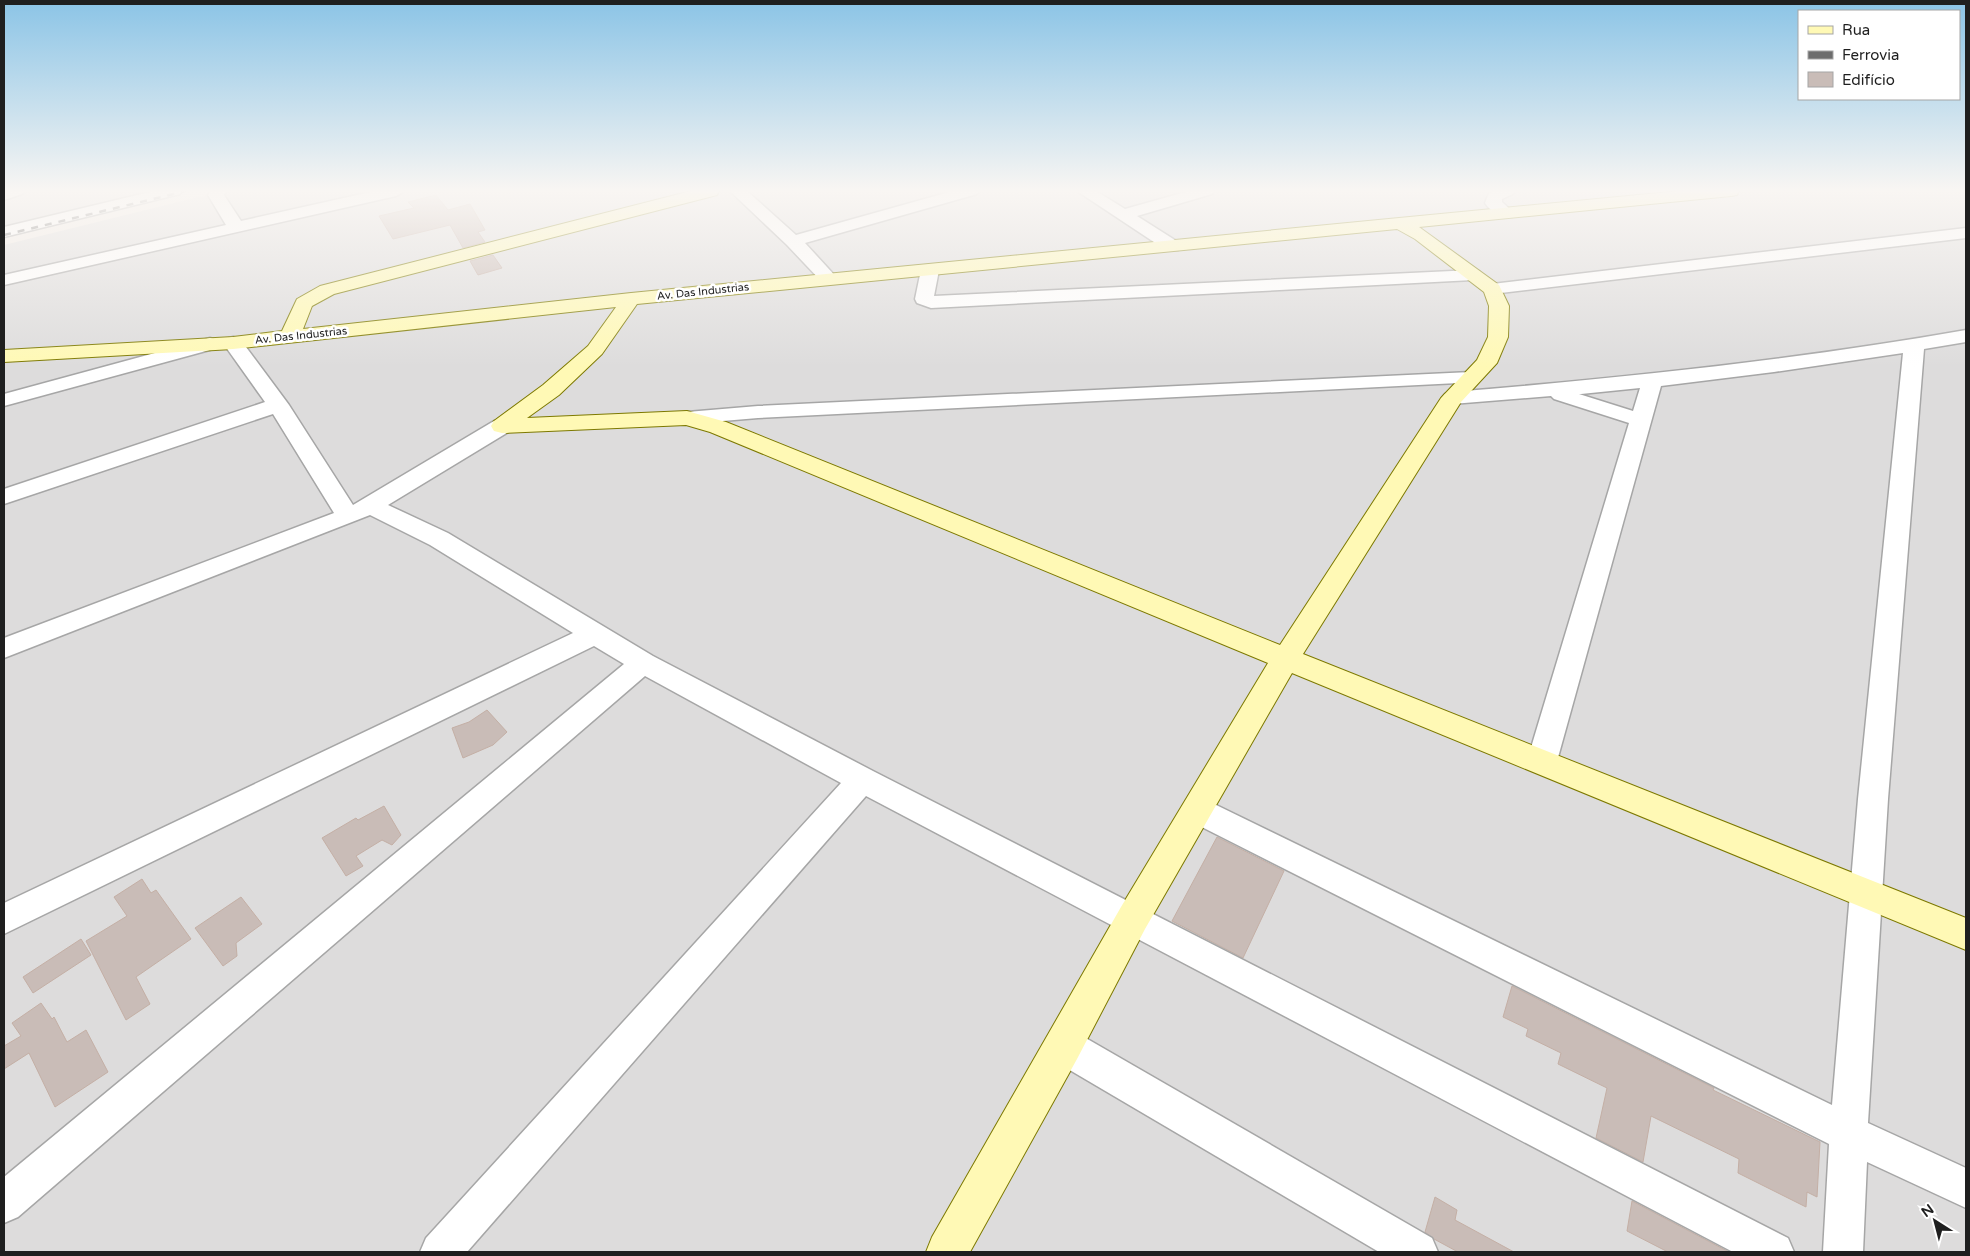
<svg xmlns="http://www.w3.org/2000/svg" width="1970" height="1256" font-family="'Varela Round',sans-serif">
  <rect width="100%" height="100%" fill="#f1ebe5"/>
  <!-- residential -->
  <g fill="#dddcdc">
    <polygon points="14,191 151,191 4,227 4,195"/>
    <polygon points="223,191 1966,191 1966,1252 4,1252 4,245"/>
  </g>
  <!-- building -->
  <g fill="#c9bcb7" stroke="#c4afa5">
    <polygon points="436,195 448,210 470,204 485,230 478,232 485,242 463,248 450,225 393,239 379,216 414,208 408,202"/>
    <polygon points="493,255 502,268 478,275 470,261"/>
    <polygon points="487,710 507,732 493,745 463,758 452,728 469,722"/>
    <polygon points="384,806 401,835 392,845 382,840 356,856 363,866 346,876 322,838 356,818 358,820"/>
    <polygon points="1217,837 1284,871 1243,958 1172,921"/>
    <polygon points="142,879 151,893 156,890 191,939 136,977 150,1004 126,1020 86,941 127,916 114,897"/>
    <polygon points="241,897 262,924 236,943 237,956 223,966 195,928"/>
    <polygon points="81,939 91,955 33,993 23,977"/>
    <polygon points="1512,986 1714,1088 1713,1090 1820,1142 1817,1197 1807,1192 1806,1207 1738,1173 1739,1159 1651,1116 1643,1162 1596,1138 1607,1088 1558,1064 1561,1053 1526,1036 1528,1029 1503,1017"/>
    <polygon points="41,1003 52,1019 54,1017 67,1042 86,1030 108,1072 55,1107 29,1053 4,1069 4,1046 21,1036 12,1023"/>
    <polygon points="1435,1197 1457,1210 1455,1220 1514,1252 1458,1252 1434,1239 1425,1232"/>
    <polygon points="1632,1201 1729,1252 1668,1252 1627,1231"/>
  </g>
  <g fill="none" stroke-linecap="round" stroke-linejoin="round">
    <defs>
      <g id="street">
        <polygon points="4,191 24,191 22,194 4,200"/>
        <polygon points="154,191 182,191 180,194 4,237 4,227"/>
        <polygon points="210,191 226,191 224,195 241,221 375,191 404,191 396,196 4,285 4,275 226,225 208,195"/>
        <polygon points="730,191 747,191 796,235 953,191 979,191 977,194 805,243 838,279 835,283 823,283 787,245"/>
        <polygon points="1077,191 1096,191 1125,209 1189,191 1214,191 1212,194 1137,216 1178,242 1181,246 1178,250 1166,250"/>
        <path d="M1493 191H1515L1513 194 1502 199V202L1514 213 1512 217C1501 219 1491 212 1485 203L1489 193Z"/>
        <polygon points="1966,228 1966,238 1492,294 1486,293 1483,289 1486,285 1492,284"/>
        <polygon points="930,265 936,266 939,270 934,296 1473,270 1479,271 1482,275 1479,279 1473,280 931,308 917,303 915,299 921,270 924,266"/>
        <path d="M1966 330V342L1924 349 1888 799 1868 1123 1966 1168V1208L1867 1162 1863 1252H1823L1829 1144 1186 819 1182 810 1186 801 1197 797 1208 801 1832 1105 1858 799 1903 353 1774 372 1661 386 1557 761 1552 769 1542 773 1532 769 1527 761 1629 423 1554 399 1551 396 1452 404 1445 402 1442 398 1445 394 1452 392C1624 378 1796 360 1966 330ZM1640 388 1633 411 1579 394H1581Z"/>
        <polygon points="233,337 240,339 289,405 353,505 494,421 502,420 510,421 513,426 510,431 388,505 448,533 653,656 873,771 1788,1238 1794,1252 1733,1252 866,796 467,1252 420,1252 426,1238 841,783 645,676 18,1217 4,1223 4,1177 624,664 594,646 4,934 4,903 573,633 430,545 370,515 4,658 4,638 334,513 273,414 4,504 4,489 265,402 223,343 226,339"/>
        <polygon points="210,338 217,340 220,344 217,348 4,406 4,394"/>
        <polygon points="1471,372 1478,374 1481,378 1478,382 758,418 687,424 679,423 676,418 679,413 687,412 758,406"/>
        <polygon points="1064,1028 1077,1033 1432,1238 1438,1252 1379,1252 1051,1059 1046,1046 1051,1033"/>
      </g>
      <path id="secondary" d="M691 191H719L717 195 334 294 312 306 303 329 631 293 1399 218 1680 191H1739L1737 195 1731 196 1419 227 1499 285 1509 306 1508 337 1497 363 1461 402 1303 654 1966 918V950L1292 673 1145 929 1077 1059 970 1252H926L932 1237 1121 907 1268 663 710 432 686 425 502 433 494 431 491 426 494 421 543 385 588 346 616 307 233 349 4 362V350L233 337 282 331 297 299 320 286ZM1397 229 1415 239 1484 292 1489 306 1488 337 1477 360 1441 398 1280 645 726 422 687 411 527 418 559 395 602 354 637 304Z"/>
    </defs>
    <!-- street casing -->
    <use href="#street" stroke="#a6a6a6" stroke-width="3"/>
    <!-- secondary casing -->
    <use href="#secondary" stroke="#7d7900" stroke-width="2"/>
    <!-- street -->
    <use href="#street" fill="#fff" fill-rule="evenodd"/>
    <!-- secondary -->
    <use href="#secondary" fill="#fff9b5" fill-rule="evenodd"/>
    <!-- rail -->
    <polyline stroke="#6d6d6d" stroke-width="2.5" stroke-dasharray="7 7" stroke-linecap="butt" points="4,235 186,191"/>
  </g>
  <!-- sky -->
  <linearGradient id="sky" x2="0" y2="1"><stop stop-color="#8bc4e6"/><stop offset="0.52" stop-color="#f9f6f3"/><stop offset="1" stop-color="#f9f6f3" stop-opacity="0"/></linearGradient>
  <rect width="1970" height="367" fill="url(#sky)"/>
  <g text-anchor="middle" stroke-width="5" stroke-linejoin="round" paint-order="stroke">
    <!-- far-street labels -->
    <g font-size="11" fill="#1f1f1f" stroke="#fff">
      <text transform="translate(703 291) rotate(-6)" y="4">Av. Das Industrias</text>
      <text transform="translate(301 335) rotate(-6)" y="4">Av. Das Industrias</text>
    </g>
  </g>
  <!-- border -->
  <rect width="1970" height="1256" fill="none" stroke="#1f1f1f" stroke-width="10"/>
  <!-- legend -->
  <rect x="1798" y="10" width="162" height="90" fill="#ffffff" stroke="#a5a5a5"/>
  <rect x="1808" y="26" width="25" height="8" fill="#fff9b5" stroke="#a5a5a5"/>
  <text x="1842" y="35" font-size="15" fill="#1f1f1f">Rua</text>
  <rect x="1808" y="51" width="25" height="8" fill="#6d6d6d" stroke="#a5a5a5"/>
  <text x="1842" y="60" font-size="15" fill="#1f1f1f">Ferrovia</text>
  <rect x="1808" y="72" width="25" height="15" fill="#c9bcb7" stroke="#a5a5a5"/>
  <text x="1842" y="85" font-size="15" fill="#1f1f1f">Edifício</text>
  <!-- north arrow -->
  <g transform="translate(1935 1221) rotate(324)" stroke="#ffffff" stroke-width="4" paint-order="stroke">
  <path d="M0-4L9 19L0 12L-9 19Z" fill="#1f1f1f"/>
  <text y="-8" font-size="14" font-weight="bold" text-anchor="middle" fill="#1f1f1f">N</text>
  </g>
</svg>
